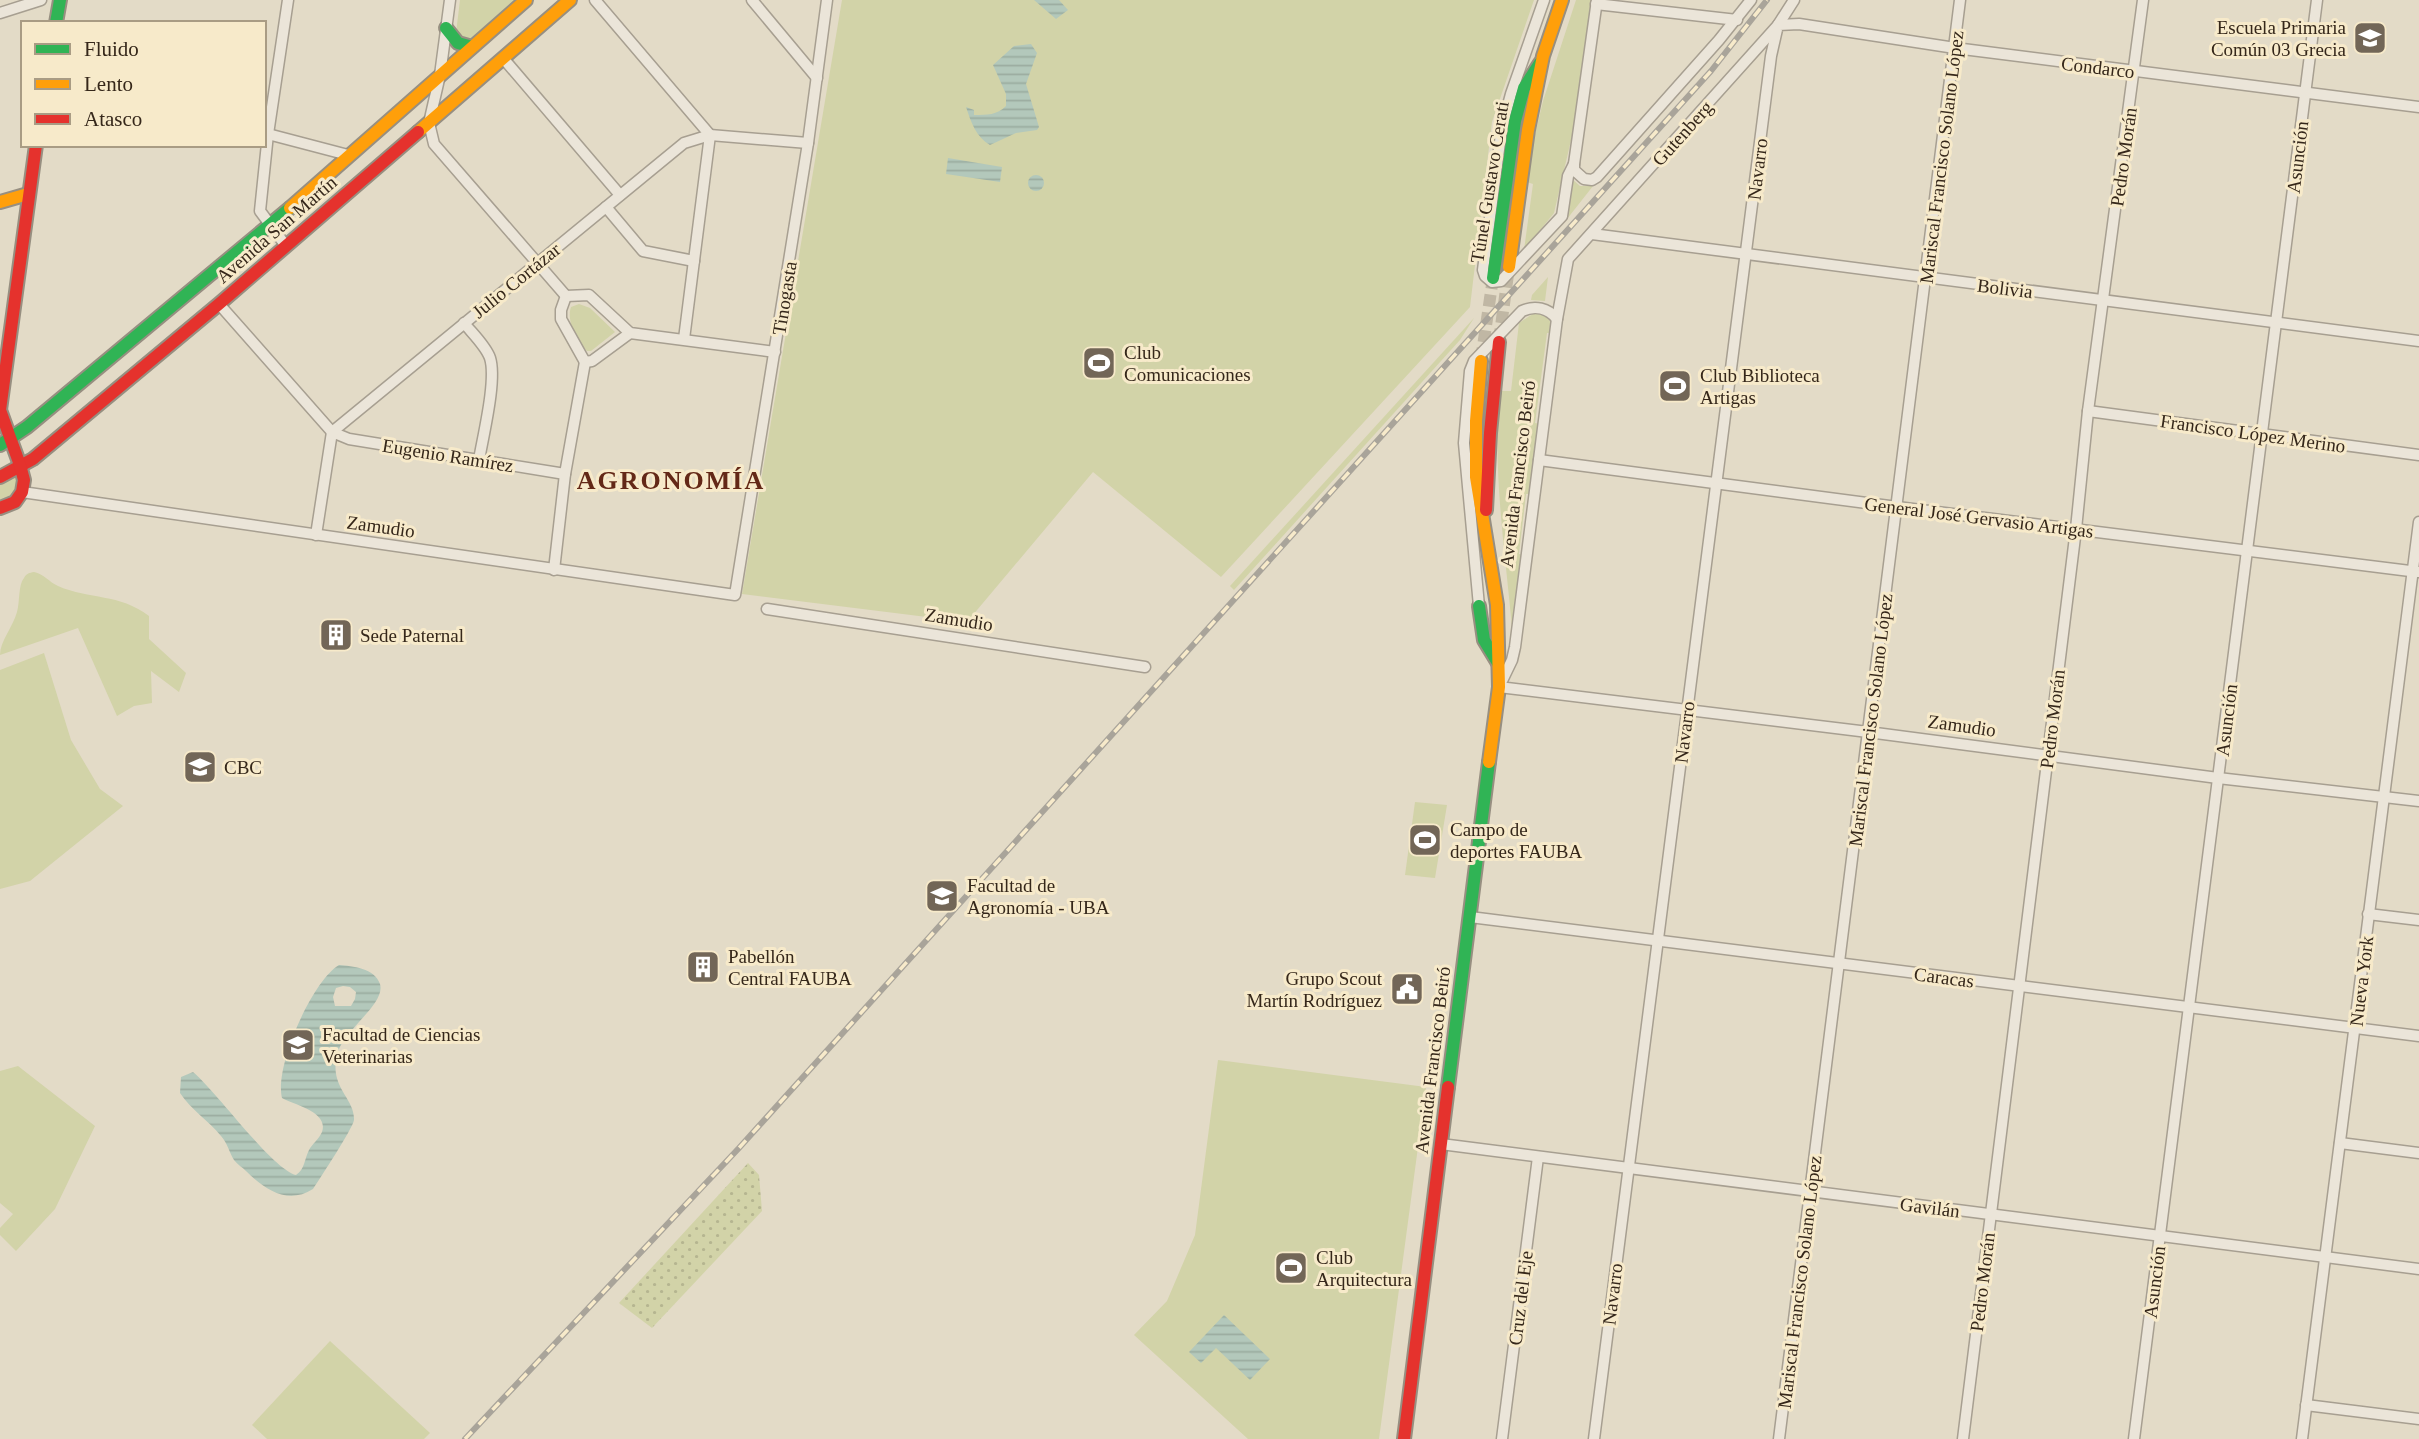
<svg xmlns="http://www.w3.org/2000/svg" width="2419" height="1439" font-family="Georgia,serif">
  <defs>
    <pattern id="garden-dots" width="8" height="8" patternUnits="userSpaceOnUse" patternTransform="scale(1.75)"><rect width="8" height="8" fill="#d2d3a8"/><path d="M2 2h.1M6 6h.1" fill="none" stroke="#b5b590" stroke-width="1.8" stroke-linecap="round"/></pattern>
    <pattern id="water-rules" width="6" height="5" patternUnits="userSpaceOnUse" patternTransform="scale(1.75)"><rect width="6" height="5" fill="#b3c8bb"/><path d="M0 2.5h6" fill="none" stroke="#9baca0"/></pattern>
  </defs>
  <rect width="100%" height="100%" fill="#e3dbc7"/>
  <!-- green -->
  <g fill="#d2d3a8">
    <polygon points="460,0 518,0 472,41 465,41 456,33"/>
    <polygon points="842,0 1534,0 1492,122 1470,307 1221,577 1093,472 967,622 742,594"/>
    <polygon points="1576,0 1592,0 1579,106 1554,213 1524,250 1533,184 1527,182 1534,139 1543,101"/>
    <polygon points="1572,179 1580,186 1593,186 1567,219"/>
    <polygon points="1548,277 1545,301 1531,300 1532,295"/>
    <path d="M579 304 590 308 615 332 591 351H587C577 342 566 321 571 307Z"/>
    <path d="M1534 313 1545 315 1550 321 1551 333H1547L1535 423 1540 424 1531 494H1526L1519 554 1524 555 1512 628C1505 549 1492 469 1500 391H1511L1519 323Z"/>
    <polygon points="1474,318 1460,340 1234,590 1230,586"/>
    <path d="M17 474C18 489 15 496 0 502V481Z"/>
    <path d="M34 572C44 574 49 582 58 586 90 600 119 593 149 616V639L186 673 179 692 151 671 152 703 134 706 117 716 78 628 0 655C0 641 13 627 17 612 20 602 18 585 24 578 27 573 29 573 34 572Z"/>
    <polygon points="44,653 71,740 100,789 123,806 30,881 0,889 0,670"/>
    <polygon points="1415,802 1447,805 1435,878 1405,875"/>
    <polygon points="1218,1060 1426,1087 1379,1439 1248,1439 1134,1335 1167,1301 1195,1235"/>
    <polygon points="18,1066 95,1126 55,1209 16,1251 0,1235 0,1228 13,1214 0,1203 0,1071"/>
    <polygon points="330,1341 430,1433 424,1439 267,1439 252,1425"/>
  </g>
  <!-- garden -->
  <polygon fill="url(#garden-dots)" points="748,1163 759,1175 762,1211 652,1328 619,1303"/>
  <!-- water -->
  <g fill="url(#water-rules)" fill-rule="evenodd">
    <polygon points="1034,0 1059,0 1068,10 1056,19"/>
    <path d="M1031 44 1037 53 1026 84 1039 127 1037 130 1016 133 990 145C976 137 971 122 966 107L974 110V115C987 115 997 115 1006 106V94L993 65 1014 46Z"/>
    <polygon points="948,158 1002,167 1000,182 946,174"/>
    <circle cx="1036" cy="183" r="8"/>
    <path d="M339 965C352 966 375 968 380 984 386 1004 342 1031 337 1055 329 1088 355 1098 354 1120 353 1128 319 1180 313 1189 288 1205 265 1190 246 1171 243 1168 237 1164 234 1160 229 1152 228 1144 221 1136 209 1121 191 1110 180 1093L181 1077 193 1072C218 1093 271 1168 296 1175 305 1169 304 1160 309 1150 312 1144 319 1139 322 1132 329 1112 295 1105 282 1098 274 1067 312 981 339 965ZM343 986 350 987 356 992 355 999 351 1006H335L333 997 336 988Z"/>
    <polygon points="1224,1315 1270,1359 1250,1380 1216,1348 1201,1363 1189,1352"/>
  </g>
  <g fill="none" stroke-linecap="round" stroke-linejoin="round">
    <!-- secondary-tunnel -->
    <g stroke="#c0b7a4" stroke-width="12" stroke-dasharray="12 6" stroke-linecap="butt">
      <polyline points="1499,341 1509,267"/>
      <polyline points="1481,360 1493,278"/>
    </g>
    <defs>
      <g id="street">
        <polyline points="450,0 440,75 429,123 434,144 566,296"/>
        <polyline points="595,0 710,135 684,339"/>
        <polyline points="752,0 817,78"/>
        <polyline points="1544,0 1511,94 1502,127 1483,270 1485,276 1492,282 1501,281 1562,216 1568,176 1574,164 1597,0"/>
        <polyline points="1794,0 1778,25 1568,259 1557,319 1515,647 1512,660 1499,687 1868,732 2218,778 2419,801"/>
        <polyline points="1596,4 1737,20"/>
        <polyline points="0,13 41,0"/>
        <polyline points="503,58 620,195"/>
        <polyline points="264,133 348,155"/>
        <polyline points="1574,164 1574,170 1584,179 1592,180 1597,177 1719,40 1751,0"/>
        <polyline points="606,207 643,251 694,261"/>
        <polyline points="1592,234 2419,341"/>
        <polyline points="286,246 260,211 268,134 288,0"/>
        <polyline points="566,296 589,295 630,333 775,352"/>
        <polyline points="566,296 561,310 561,319 585,362"/>
        <polyline points="219,304 332,432 349,439 565,474"/>
        <path d="M464 323C472 333 486 346 490 358 497 380 483 436 479 460"/>
        <polyline points="585,362 592,361 630,333"/>
        <polyline points="2088,411 2419,455"/>
        <polyline points="1539,460 1897,507 2418,572"/>
        <polyline points="22,492 735,595 808,143 827,0"/>
        <polyline points="316,535 332,432 684,143 710,135 808,143"/>
        <polyline points="554,570 565,474 585,362"/>
        <path d="M1479 606 1464 443 1470 371 1474 361 1522 311C1535 305 1548 308 1557 319"/>
        <polyline points="767,609 1145,667"/>
        <polyline points="2368,914 2419,920"/>
        <polyline points="1470,917 2419,1036"/>
        <polyline points="2340,1143 2419,1153"/>
        <polyline points="1441,1144 2419,1269"/>
        <polyline points="2306,1405 2419,1419"/>
        <polyline points="1502,1439 1538,1157"/>
        <polyline points="1594,1439 1771,56 1778,25 1799,24 1955,48 2419,107"/>
        <polyline points="1779,1439 1960,0"/>
        <polyline points="1963,1439 2076,529 2088,411 2143,0"/>
        <polyline points="2134,1439 2317,0"/>
        <polyline points="2302,1439 2419,522"/>
      </g>
      <g id="fast">
        <polyline points="56,23 60,0"/>
        <polyline points="446,28 458,43 472,47"/>
        <polyline points="1493,278 1515,121 1524,88 1540,63"/>
        <polyline points="0,445 27,427 290,208"/>
        <polyline points="1479,606 1484,640 1498,663"/>
        <polyline points="1448,1087 1489,762"/>
      </g>
      <g id="slow">
        <polyline points="418,132 570,0"/>
        <polyline points="0,202 28,194"/>
        <polyline points="290,208 526,0"/>
        <polyline points="1509,267 1528,130 1543,56 1562,0"/>
        <polyline points="1481,361 1476,421 1476,477 1497,605 1499,687 1489,762"/>
      </g>
      <g id="jam">
        <polyline points="0,477 33,459 219,304 418,132"/>
        <polyline points="0,508 15,502 22,492 24,480 20,465 0,410 36,145"/>
        <polyline points="1486,510 1490,433 1499,342"/>
        <polyline points="1404,1439 1448,1087"/>
      </g>
    </defs>
    <!-- street casing -->
    <use href="#street" stroke="#a79f91" stroke-width="13"/>
    <!-- fast casing -->
    <use href="#fast" stroke="#978f81" stroke-width="16"/>
    <!-- slow casing -->
    <use href="#slow" stroke="#978f81" stroke-width="16"/>
    <!-- jam casing -->
    <use href="#jam" stroke="#978f81" stroke-width="16"/>
    <!-- street -->
    <use href="#street" stroke="#ebe5d9" stroke-width="10"/>
    <!-- fast -->
    <use href="#fast" stroke="#30b455" stroke-width="12"/>
    <!-- slow -->
    <use href="#slow" stroke="#ff9f0a" stroke-width="12"/>
    <!-- jam -->
    <use href="#jam" stroke="#e5322d" stroke-width="12"/>
    <defs>
      <polyline id="rail" points="465,1439 739,1148 1711,71 1767,0"/>
    </defs>
    <!-- rail casing -->
    <use href="#rail" stroke="#a9a49a" stroke-width="6"/>
    <!-- rail -->
    <use href="#rail" stroke="#f7eaca" stroke-width="3.5" stroke-dasharray="10" stroke-linecap="butt"/>
  </g>
  <!-- icons -->
  <defs>
    <symbol id="school-square" viewBox="-11 -11 22 22"><rect x="-9" y="-9" width="18" height="18" rx="4" fill="#726657" stroke="#f7eaca"/><path d="M0-5L7-2L0 1L-7-2ZM-4 1L0 2.5L4 1V4Q0 6-4 4Z" fill="#fff"/></symbol>
    <symbol id="stadium-square" viewBox="-11 -11 22 22"><rect x="-9" y="-9" width="18" height="18" rx="4" fill="#726657" stroke="#f7eaca"/><path d="M0-5a6.5 5 0 1 0 0 10a6.5 5 0 1 0 0-10ZM-3.5-1.8h7v3.6h-7Z" fill="#fff"/></symbol>
    <symbol id="building-square" viewBox="-11 -11 22 22"><rect x="-9" y="-9" width="18" height="18" rx="4" fill="#726657" stroke="#f7eaca"/><path d="M-4-6H4V6H1V3H-1V6H-4ZM-2.5-4.3h1.7v1.8h-1.7ZM.8-4.3h1.7v1.8H.8ZM-2.5-1h1.7V.8h-1.7ZM.8-1h1.7V.8H.8Z" fill="#fff"/></symbol>
    <symbol id="university-square" viewBox="-11 -11 22 22"><rect x="-9" y="-9" width="18" height="18" rx="4" fill="#726657" stroke="#f7eaca"/><path d="M0-5L7-2L0 1L-7-2ZM-4 1L0 2.5L4 1V4Q0 6-4 4Z" fill="#fff"/></symbol>
    <symbol id="civic-square" viewBox="-11 -11 22 22"><rect x="-9" y="-9" width="18" height="18" rx="4" fill="#726657" stroke="#f7eaca"/><path d="M-.6-6.5H3V-4.5H.6V-3L4-1V1h2V6H-6V1h2V-1L-.6-3ZM-1.2 2.5V6h2.4V2.5Z" fill="#fff"/></symbol>
  </defs>
  <g fill-rule="evenodd">
    <use href="#school-square" x="2351" y="19" width="38" height="38"/>
    <use href="#stadium-square" x="1080" y="344" width="38" height="38"/>
    <use href="#stadium-square" x="1656" y="367" width="38" height="38"/>
    <use href="#building-square" x="317" y="616" width="38" height="38"/>
    <use href="#university-square" x="181" y="748" width="38" height="38"/>
    <use href="#stadium-square" x="1406" y="821" width="38" height="38"/>
    <use href="#university-square" x="923" y="877" width="38" height="38"/>
    <use href="#building-square" x="684" y="948" width="38" height="38"/>
    <use href="#civic-square" x="1388" y="970" width="38" height="38"/>
    <use href="#university-square" x="279" y="1026" width="38" height="38"/>
    <use href="#stadium-square" x="1272" y="1249" width="38" height="38"/>
  </g>
  <g text-anchor="middle" stroke-width="6" stroke-linejoin="round" paint-order="stroke">
    <!-- poi labels -->
    <g font-size="19" fill="#35271a" stroke="#f7eaca" text-anchor="start">
      <text x="2346" y="34" text-anchor="end">Escuela Primaria<tspan x="2346" dy="22">Común 03 Grecia</tspan></text>
      <text x="1124" y="359">Club<tspan x="1124" dy="22">Comunicaciones</tspan></text>
      <text x="1700" y="382">Club Biblioteca<tspan x="1700" dy="22">Artigas</tspan></text>
      <text x="360" y="642">Sede Paternal</text>
      <text x="224" y="774">CBC</text>
      <text x="1450" y="836">Campo de<tspan x="1450" dy="22">deportes FAUBA</tspan></text>
      <text x="967" y="892">Facultad de<tspan x="967" dy="22">Agronomía - UBA</tspan></text>
      <text x="728" y="963">Pabellón<tspan x="728" dy="22">Central FAUBA</tspan></text>
      <text x="1382" y="985" text-anchor="end">Grupo Scout<tspan x="1382" dy="22">Martín Rodríguez</tspan></text>
      <text x="322" y="1041">Facultad de Ciencias<tspan x="322" dy="22">Veterinarias</tspan></text>
      <text x="1316" y="1264">Club<tspan x="1316" dy="22">Arquitectura</tspan></text>
    </g>
    <!-- street labels -->
    <g font-size="19" fill="#35271a" stroke="#f7eaca">
      <text transform="translate(2098 67) rotate(7)" y="7">Condarco</text>
      <text transform="translate(1682 133) rotate(-48)" y="7">Gutenberg</text>
      <text transform="translate(1941 157) rotate(-83)" y="7">Mariscal Francisco Solano López</text>
      <text transform="translate(2123 157) rotate(-82)" y="7">Pedro Morán</text>
      <text transform="translate(2297 157) rotate(-83)" y="7">Asunción</text>
      <text transform="translate(1757 169) rotate(-83)" y="7">Navarro</text>
      <text transform="translate(1489 182) rotate(-81)" y="7">Túnel Gustavo Cerati</text>
      <text transform="translate(276 229) rotate(-41)" y="7">Avenida San Martín</text>
      <text transform="translate(516 280) rotate(-39)" y="7">Julio Cortázar</text>
      <text transform="translate(2005 288) rotate(7)" y="7">Bolivia</text>
      <text transform="translate(784 298) rotate(-81)" y="7">Tinogasta</text>
      <text transform="translate(2253 433) rotate(8)" y="7">Francisco López Merino</text>
      <text transform="translate(448 455) rotate(9)" y="7">Eugenio Ramírez</text>
      <text transform="translate(1517 474) rotate(-83)" y="7">Avenida Francisco Beiró</text>
      <text transform="translate(1979 517) rotate(7)" y="7">General José Gervasio Artigas</text>
      <text transform="translate(381 526) rotate(8)" y="7">Zamudio</text>
      <text transform="translate(959 619) rotate(9)" y="7">Zamudio</text>
      <text transform="translate(2052 719) rotate(-83)" y="7">Pedro Morán</text>
      <text transform="translate(1870 720) rotate(-83)" y="7">Mariscal Francisco Solano López</text>
      <text transform="translate(2226 720) rotate(-83)" y="7">Asunción</text>
      <text transform="translate(1962 725) rotate(8)" y="7">Zamudio</text>
      <text transform="translate(1684 732) rotate(-83)" y="7">Navarro</text>
      <text transform="translate(1944 977) rotate(7)" y="7">Caracas</text>
      <text transform="translate(2361 981) rotate(-83)" y="7">Nueva York</text>
      <text transform="translate(1432 1060) rotate(-83)" y="7">Avenida Francisco Beiró</text>
      <text transform="translate(1930 1207) rotate(7)" y="7">Gavilán</text>
      <text transform="translate(1799 1282) rotate(-83)" y="7">Mariscal Francisco Solano López</text>
      <text transform="translate(1982 1282) rotate(-83)" y="7">Pedro Morán</text>
      <text transform="translate(2154 1282) rotate(-83)" y="7">Asunción</text>
      <text transform="translate(1612 1294) rotate(-83)" y="7">Navarro</text>
      <text transform="translate(1520 1298) rotate(-83)" y="7">Cruz del Eje</text>
    </g>
    <!-- district labels -->
    <g font-size="26" font-weight="bold" letter-spacing="2" fill="#632817" stroke="#f7eaca">
      <text x="671" y="489">AGRONOMÍA</text>
    </g>
  </g>
  <!-- legend -->
  <rect x="21" y="21" width="245" height="126" fill="#f7eaca" stroke="#a99c84" stroke-width="2"/>
  <rect x="35" y="44" width="35" height="10" fill="#30b455" stroke="#a99c84" stroke-width="2"/>
  <text x="84" y="56" font-size="21" fill="#35271a">Fluido</text>
  <rect x="35" y="79" width="35" height="10" fill="#ff9f0a" stroke="#a99c84" stroke-width="2"/>
  <text x="84" y="91" font-size="21" fill="#35271a">Lento</text>
  <rect x="35" y="114" width="35" height="10" fill="#e5322d" stroke="#a99c84" stroke-width="2"/>
  <text x="84" y="126" font-size="21" fill="#35271a">Atasco</text>
</svg>
